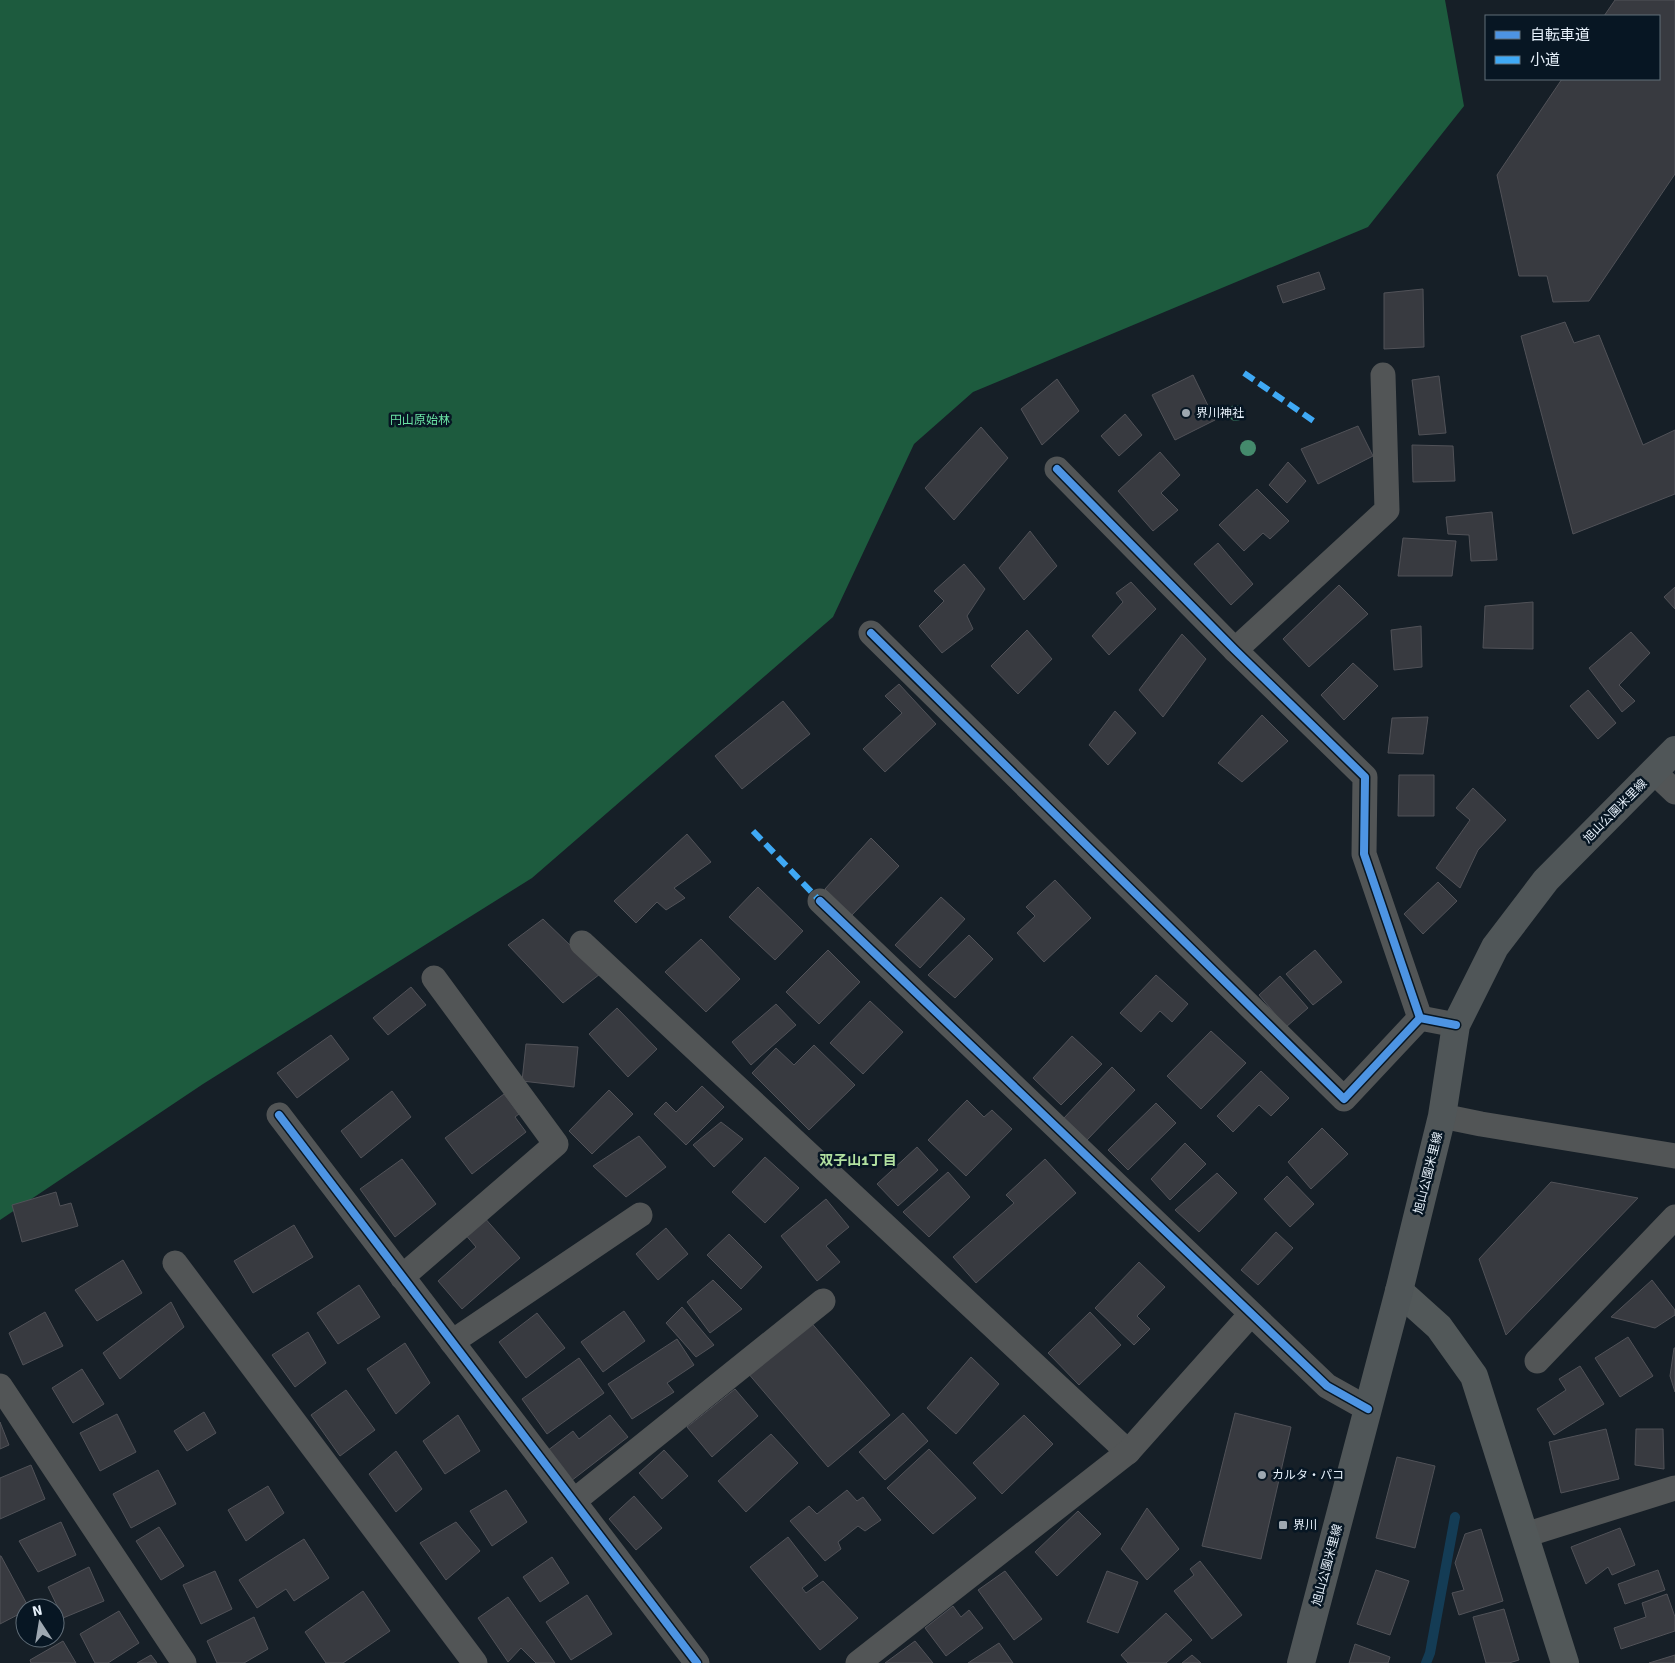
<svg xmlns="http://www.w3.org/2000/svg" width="1675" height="1663" font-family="Signika,'Noto Sans JP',sans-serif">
  <rect width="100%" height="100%" fill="#161f27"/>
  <!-- forest -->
  <polygon fill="#1d5b3e" points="0,0 1445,0 1464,106 1368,227 973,392 914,444 833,617 532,878 203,1084 0,1220"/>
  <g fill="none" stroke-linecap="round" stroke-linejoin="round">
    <!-- stream -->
    <polyline stroke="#143c55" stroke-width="10" points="1426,1663 1430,1653 1455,1517"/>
  </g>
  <!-- building -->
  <g fill="#383a40" stroke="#515258">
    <polygon points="1615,0 1675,0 1675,174 1589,301 1553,302 1547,276 1519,276 1497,175 1562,79 1659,79 1659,16 1604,16"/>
    <polygon points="1319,272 1325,289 1283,303 1277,286"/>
    <polygon points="1423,289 1424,347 1384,349 1384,293"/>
    <polygon points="1565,322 1574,343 1599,335 1643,445 1675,430 1675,494 1573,534 1521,336"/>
    <polygon points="1193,375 1215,420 1175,440 1152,395"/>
    <polygon points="1439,376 1446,433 1419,435 1412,380"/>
    <polygon points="1057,379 1079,411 1042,445 1021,409"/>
    <polygon points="1125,414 1142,435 1119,456 1101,436"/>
    <polygon points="1358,426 1373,456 1318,484 1301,449"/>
    <polygon points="981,427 1008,458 954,520 925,488"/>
    <polygon points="1412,445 1453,446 1455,481 1413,482"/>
    <polygon points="1160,452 1180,475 1161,493 1178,510 1153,531 1118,491"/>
    <polygon points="1288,462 1306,481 1287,503 1269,485"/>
    <polygon points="1257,489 1289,521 1270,539 1263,533 1244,551 1219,525"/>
    <polygon points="1492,512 1497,560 1471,561 1469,535 1448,534 1446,517"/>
    <polygon points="1030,531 1057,566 1024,600 999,568"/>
    <polygon points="1403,538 1456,541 1452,576 1398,576"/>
    <polygon points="1218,543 1253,584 1231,605 1194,564"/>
    <polygon points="964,564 985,589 967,616 973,629 942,653 919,626 944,601 934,591"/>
    <polygon points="1131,582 1156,609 1109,655 1092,636 1123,602 1116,593"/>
    <polygon points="1339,585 1368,614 1309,667 1283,639"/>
    <polygon points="1675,587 1675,609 1664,597"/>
    <polygon points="1533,602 1533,649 1483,648 1485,606"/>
    <polygon points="1421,626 1422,667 1394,670 1391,630"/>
    <polygon points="1027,630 1052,659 1018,694 991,666"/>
    <polygon points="1631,632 1650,653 1619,685 1635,701 1622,712 1589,668"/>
    <polygon points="1182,634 1206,659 1163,717 1139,690"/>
    <polygon points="1353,663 1378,686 1344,720 1321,695"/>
    <polygon points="899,684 936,724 885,772 863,749 902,713 885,696"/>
    <polygon points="1588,690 1616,723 1598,739 1570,706"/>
    <polygon points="783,701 810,734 742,789 715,756"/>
    <polygon points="1115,711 1136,733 1108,765 1089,745"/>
    <polygon points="1262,715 1288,741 1242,782 1218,763"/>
    <polygon points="1428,717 1423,754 1388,753 1392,718"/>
    <polygon points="1399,775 1434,775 1434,816 1398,816"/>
    <polygon points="1473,788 1506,820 1478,850 1460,888 1436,868 1470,820 1456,808"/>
    <polygon points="687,834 711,862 674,888 685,898 666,910 657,902 636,923 614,901"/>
    <polygon points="871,838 899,866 851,916 825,889"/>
    <polygon points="1055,880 1091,918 1044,962 1017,933 1035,916 1026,907"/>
    <polygon points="1438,882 1457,901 1423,934 1404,914"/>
    <polygon points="758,887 803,931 775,960 729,917"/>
    <polygon points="941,897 965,919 920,968 895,945"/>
    <polygon points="543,919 600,974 563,1003 508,945"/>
    <polygon points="969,935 993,959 955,998 928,975"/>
    <polygon points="701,939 740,979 706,1012 665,972"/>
    <polygon points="828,950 860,982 819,1024 786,992"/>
    <polygon points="1315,950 1342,982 1313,1005 1286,974"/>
    <polygon points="1156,975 1188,1004 1172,1022 1160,1011 1141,1032 1120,1013"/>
    <polygon points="1280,976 1308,1008 1286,1027 1259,995"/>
    <polygon points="411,987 426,1005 388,1035 373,1018"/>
    <polygon points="870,1001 903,1032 863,1074 830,1043"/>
    <polygon points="776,1004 796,1025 751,1065 732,1042"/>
    <polygon points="617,1008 657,1049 628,1077 589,1034"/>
    <polygon points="1211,1031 1246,1063 1201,1109 1167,1076"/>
    <polygon points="331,1035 349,1059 297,1098 277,1073"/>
    <polygon points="1072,1036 1102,1064 1061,1105 1033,1078"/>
    <polygon points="526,1044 578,1047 574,1087 522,1081"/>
    <polygon points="814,1045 855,1085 809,1130 752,1073 776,1048 794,1065"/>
    <polygon points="1112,1067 1135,1090 1087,1140 1064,1118"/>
    <polygon points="1261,1071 1289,1098 1271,1116 1259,1105 1233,1132 1217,1116"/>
    <polygon points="702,1086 724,1107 686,1145 654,1114 666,1102 676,1112"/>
    <polygon points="609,1090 633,1114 592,1154 569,1131"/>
    <polygon points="392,1091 411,1117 361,1158 341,1131"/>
    <polygon points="504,1094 519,1114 515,1117 526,1132 472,1174 445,1138"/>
    <polygon points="967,1100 984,1117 992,1110 1012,1129 966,1176 928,1140"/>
    <polygon points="1156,1103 1176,1123 1128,1170 1108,1150"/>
    <polygon points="721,1122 743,1139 714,1167 693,1145"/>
    <polygon points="1322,1128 1348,1154 1311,1189 1288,1162"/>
    <polygon points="639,1136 666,1167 626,1197 593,1166"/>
    <polygon points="1185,1143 1206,1164 1170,1200 1151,1179"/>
    <polygon points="917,1147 938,1170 898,1206 877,1184"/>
    <polygon points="765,1157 799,1188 765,1223 732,1192"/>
    <polygon points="402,1159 436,1204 395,1237 360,1189"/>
    <polygon points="1045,1159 1076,1193 976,1283 953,1257 1014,1203 1006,1195"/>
    <polygon points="948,1172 970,1197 929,1237 903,1212"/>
    <polygon points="1217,1173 1237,1193 1199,1232 1175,1210"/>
    <polygon points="1287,1176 1314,1204 1290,1227 1264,1199"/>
    <polygon points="1551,1182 1638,1198 1506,1335 1479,1259"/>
    <polygon points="56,1192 60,1206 71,1203 78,1226 22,1242 12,1205"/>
    <polygon points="826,1199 849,1227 826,1246 840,1262 817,1281 781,1236"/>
    <polygon points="483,1216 520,1258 462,1309 438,1281 476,1247 464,1233"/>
    <polygon points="294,1225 313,1257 253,1293 234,1261"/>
    <polygon points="666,1228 688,1254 658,1280 636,1254"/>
    <polygon points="1276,1232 1293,1248 1258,1285 1241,1270"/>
    <polygon points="729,1234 762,1267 741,1289 707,1255"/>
    <polygon points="123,1260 142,1293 97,1321 75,1290"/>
    <polygon points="1139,1262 1165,1287 1137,1316 1150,1329 1134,1345 1095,1308"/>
    <polygon points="713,1280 742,1309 710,1333 687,1302"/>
    <polygon points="1652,1280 1675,1310 1675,1315 1655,1328 1611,1317"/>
    <polygon points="359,1285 380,1317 338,1344 317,1313"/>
    <polygon points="171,1302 184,1327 120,1379 103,1353"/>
    <polygon points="682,1307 714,1345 696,1357 666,1323"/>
    <polygon points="624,1311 645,1341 603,1372 581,1342"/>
    <polygon points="45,1312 63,1346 23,1365 9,1333"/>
    <polygon points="1090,1312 1121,1345 1079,1385 1048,1353"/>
    <polygon points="537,1313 565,1348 526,1378 499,1342"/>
    <polygon points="809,1320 890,1415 828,1467 747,1372"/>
    <polygon points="308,1332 326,1363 295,1387 272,1355"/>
    <polygon points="1628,1337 1653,1376 1620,1397 1595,1358"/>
    <polygon points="677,1339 694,1365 667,1383 674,1392 632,1419 608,1384"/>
    <polygon points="405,1343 430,1383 396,1414 367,1369"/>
    <polygon points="1674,1348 1675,1348 1675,1392 1670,1376"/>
    <polygon points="971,1357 999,1384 956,1434 927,1408"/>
    <polygon points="579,1358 604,1393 547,1434 522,1399"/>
    <polygon points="1580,1366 1604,1404 1554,1435 1537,1409 1566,1390 1559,1379"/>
    <polygon points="82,1369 104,1404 73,1423 52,1388"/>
    <polygon points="735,1389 758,1416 712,1457 687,1427"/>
    <polygon points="346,1390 375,1430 340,1456 311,1415"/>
    <polygon points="204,1412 216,1433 187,1451 174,1431"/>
    <polygon points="903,1413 928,1441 885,1480 859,1452"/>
    <polygon points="1235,1413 1291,1427 1261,1559 1202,1546"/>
    <polygon points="117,1414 136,1452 100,1471 80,1433"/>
    <polygon points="458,1415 480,1451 445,1474 423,1441"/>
    <polygon points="610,1415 628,1437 571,1481 547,1451 573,1431 579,1439"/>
    <polygon points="1024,1415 1053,1444 1002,1494 973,1463"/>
    <polygon points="0,1422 9,1445 0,1449"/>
    <polygon points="1606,1429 1619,1479 1561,1493 1549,1442"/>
    <polygon points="1636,1429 1663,1429 1664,1469 1635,1465"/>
    <polygon points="771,1434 798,1463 746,1512 718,1481"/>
    <polygon points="929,1449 976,1498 933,1534 887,1488"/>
    <polygon points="664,1450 688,1476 662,1499 639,1473"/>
    <polygon points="396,1451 422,1489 396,1512 369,1474"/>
    <polygon points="1397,1457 1435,1466 1415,1548 1376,1538"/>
    <polygon points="31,1465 45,1499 0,1519 0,1478"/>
    <polygon points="158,1470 176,1504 131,1528 113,1494"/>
    <polygon points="268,1486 284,1513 246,1541 228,1510"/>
    <polygon points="506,1490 527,1522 492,1546 470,1511"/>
    <polygon points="847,1490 857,1501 863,1497 881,1520 865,1531 858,1526 838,1542 841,1549 825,1561 790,1521 809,1506 817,1514"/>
    <polygon points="634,1496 662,1528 636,1550 609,1519"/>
    <polygon points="1147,1508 1179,1549 1147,1580 1121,1549"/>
    <polygon points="1078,1511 1101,1534 1057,1576 1035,1552"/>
    <polygon points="61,1522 76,1555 38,1572 19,1541"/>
    <polygon points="456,1522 480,1551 446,1580 420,1543"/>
    <polygon points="159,1527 184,1566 161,1580 136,1541"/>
    <polygon points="1620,1528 1635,1565 1612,1575 1608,1567 1586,1584 1571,1547"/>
    <polygon points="1481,1529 1503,1601 1459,1615 1452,1593 1464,1590 1455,1563 1465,1534"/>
    <polygon points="788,1537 818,1576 802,1588 806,1593 823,1581 858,1618 820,1650 750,1567"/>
    <polygon points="304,1539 329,1578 294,1601 286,1589 257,1608 239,1580"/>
    <polygon points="0,1556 1,1556 29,1608 25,1608 25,1611 0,1624"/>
    <polygon points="552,1557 569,1583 540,1602 523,1577"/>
    <polygon points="1200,1561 1242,1615 1212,1639 1174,1591 1194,1575 1190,1569"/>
    <polygon points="89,1567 104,1601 63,1618 48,1587"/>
    <polygon points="1376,1570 1409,1581 1390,1635 1357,1624"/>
    <polygon points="1658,1570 1665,1590 1625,1604 1618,1584"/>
    <polygon points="215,1571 232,1609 201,1624 183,1585"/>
    <polygon points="1005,1571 1042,1619 1014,1640 978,1590"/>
    <polygon points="1107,1571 1138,1582 1118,1633 1087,1622"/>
    <polygon points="363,1591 390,1631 343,1663 326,1663 305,1632"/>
    <polygon points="1667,1594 1675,1617 1675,1631 1621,1649 1614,1628 1646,1617 1642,1603"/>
    <polygon points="587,1595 612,1634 571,1660 546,1622"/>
    <polygon points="508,1597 555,1663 536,1663 521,1648 508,1662 478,1618"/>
    <polygon points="953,1606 961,1617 969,1610 983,1628 946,1656 925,1628"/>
    <polygon points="1504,1609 1519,1660 1509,1663 1486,1663 1473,1617"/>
    <polygon points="119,1611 139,1643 108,1663 95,1663 80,1634"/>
    <polygon points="1166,1613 1192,1640 1166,1663 1128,1663 1121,1655"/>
    <polygon points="254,1617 268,1649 244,1663 217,1663 207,1641"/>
    <polygon points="63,1641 76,1663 31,1663 30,1660"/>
    <polygon points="915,1641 933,1663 885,1663"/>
    <polygon points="999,1643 1013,1663 968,1663"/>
    <polygon points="1355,1644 1390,1657 1388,1663 1349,1663"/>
    <polygon points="151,1655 157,1663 137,1663"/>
    <polygon points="1192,1655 1201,1663 1182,1663"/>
    <polygon points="1675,1655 1675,1663 1649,1663"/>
  </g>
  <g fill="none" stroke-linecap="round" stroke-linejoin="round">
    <!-- street -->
    <g stroke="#525556" stroke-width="25">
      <polyline points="1057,469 1235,650 1365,777 1364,854 1420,1018"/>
      <polyline points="871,633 1344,1099 1420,1018 1456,1025"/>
      <polyline points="1235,650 1387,510 1383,375"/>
      <polyline points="1653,771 1675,792"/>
      <polyline points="820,901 1327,1386 1368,1409"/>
      <polyline points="582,943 1128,1452"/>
      <polyline points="279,1115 697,1663"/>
      <polyline points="1442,1116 1481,1124 1675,1156"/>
      <polyline points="175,1263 475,1663"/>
      <polyline points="402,1277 556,1144 434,978"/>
      <polyline points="452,1342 640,1215"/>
      <polyline points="1537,1361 1675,1217"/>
      <polyline points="0,1386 184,1663"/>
      <polyline points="574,1501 823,1301"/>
      <polyline points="1525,1535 1675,1488"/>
      <polyline points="858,1663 1128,1452 1251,1314"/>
    </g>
    <!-- secondary -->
    <polyline stroke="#525859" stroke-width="28" points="1399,1291 1439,1327 1474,1376 1565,1663"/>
    <!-- primary -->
    <polyline stroke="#505658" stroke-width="28" points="1301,1663 1399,1291 1442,1116 1456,1025 1495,947 1546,880 1675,750"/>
    <!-- quiet -->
    <g stroke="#3fa9f5" stroke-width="6" stroke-dasharray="12 6" stroke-linecap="butt">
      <polyline points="1244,373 1318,424"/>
      <polyline points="753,831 820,901"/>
    </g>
    <defs>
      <g id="cycleway">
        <polyline points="1057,469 1235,650 1365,777 1364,854 1420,1018"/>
        <polyline points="871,633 1344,1099 1420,1018 1456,1025"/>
        <polyline points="820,901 1327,1386 1368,1409"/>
        <polyline points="279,1115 697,1663"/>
      </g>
    </defs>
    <!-- cycleway casing -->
    <use href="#cycleway" stroke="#071623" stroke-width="11"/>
    <!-- cycleway -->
    <use href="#cycleway" stroke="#4d94e3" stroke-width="8"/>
  </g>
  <!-- trees -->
  <g fill="#448a6c">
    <circle cx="1236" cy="413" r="8"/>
    <circle cx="1248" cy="448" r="8"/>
  </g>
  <!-- markers -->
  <g fill="#9ea8b1" stroke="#071623" stroke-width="2">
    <circle cx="1186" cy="413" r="5"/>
    <circle cx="1262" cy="1475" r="5"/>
    <rect x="1278" y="1520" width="10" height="10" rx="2.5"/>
  </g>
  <g text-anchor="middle" stroke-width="5" stroke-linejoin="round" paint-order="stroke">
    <!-- poi labels -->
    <g font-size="12" fill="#e7f1fb" stroke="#071623" text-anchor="start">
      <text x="1196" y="417">界川神社</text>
      <text x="1272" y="1479">カルタ・パコ</text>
      <text x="1293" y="1529">界川</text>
    </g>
    <!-- park labels -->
    <g font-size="12" fill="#6ae2a4" stroke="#071623">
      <text x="420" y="424">円山原始林</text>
    </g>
    <!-- street labels -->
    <g font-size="12" fill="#e7f1fb" stroke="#071623">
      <text transform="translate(1615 811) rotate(-45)" y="4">旭山公園米里線</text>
      <text transform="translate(1428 1173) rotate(-76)" y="4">旭山公園米里線</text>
      <text transform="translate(1327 1565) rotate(-75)" y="4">旭山公園米里線</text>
    </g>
    <!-- neighbourhood labels -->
    <g font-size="14" font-weight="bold" fill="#b2e1a0" stroke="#071623">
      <text x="858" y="1165">双子山1丁目</text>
    </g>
  </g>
  <!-- legend -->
  <rect x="1485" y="15" width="175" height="65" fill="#071623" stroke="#616e79"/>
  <rect x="1495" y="31" width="25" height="8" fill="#4d94e3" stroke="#616e79"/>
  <text x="1530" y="40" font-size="15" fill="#e7f1fb">自転車道</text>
  <rect x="1495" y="56" width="25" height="8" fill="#3fa9f5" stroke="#616e79"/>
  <text x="1530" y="65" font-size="15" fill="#e7f1fb">小道</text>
  <!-- north arrow -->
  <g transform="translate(40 1623) rotate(348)"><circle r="24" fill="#071623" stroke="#616e79"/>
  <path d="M0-4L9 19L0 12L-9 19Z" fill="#9ea8b1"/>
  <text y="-8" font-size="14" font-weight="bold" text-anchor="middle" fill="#e7f1fb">N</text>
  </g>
</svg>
